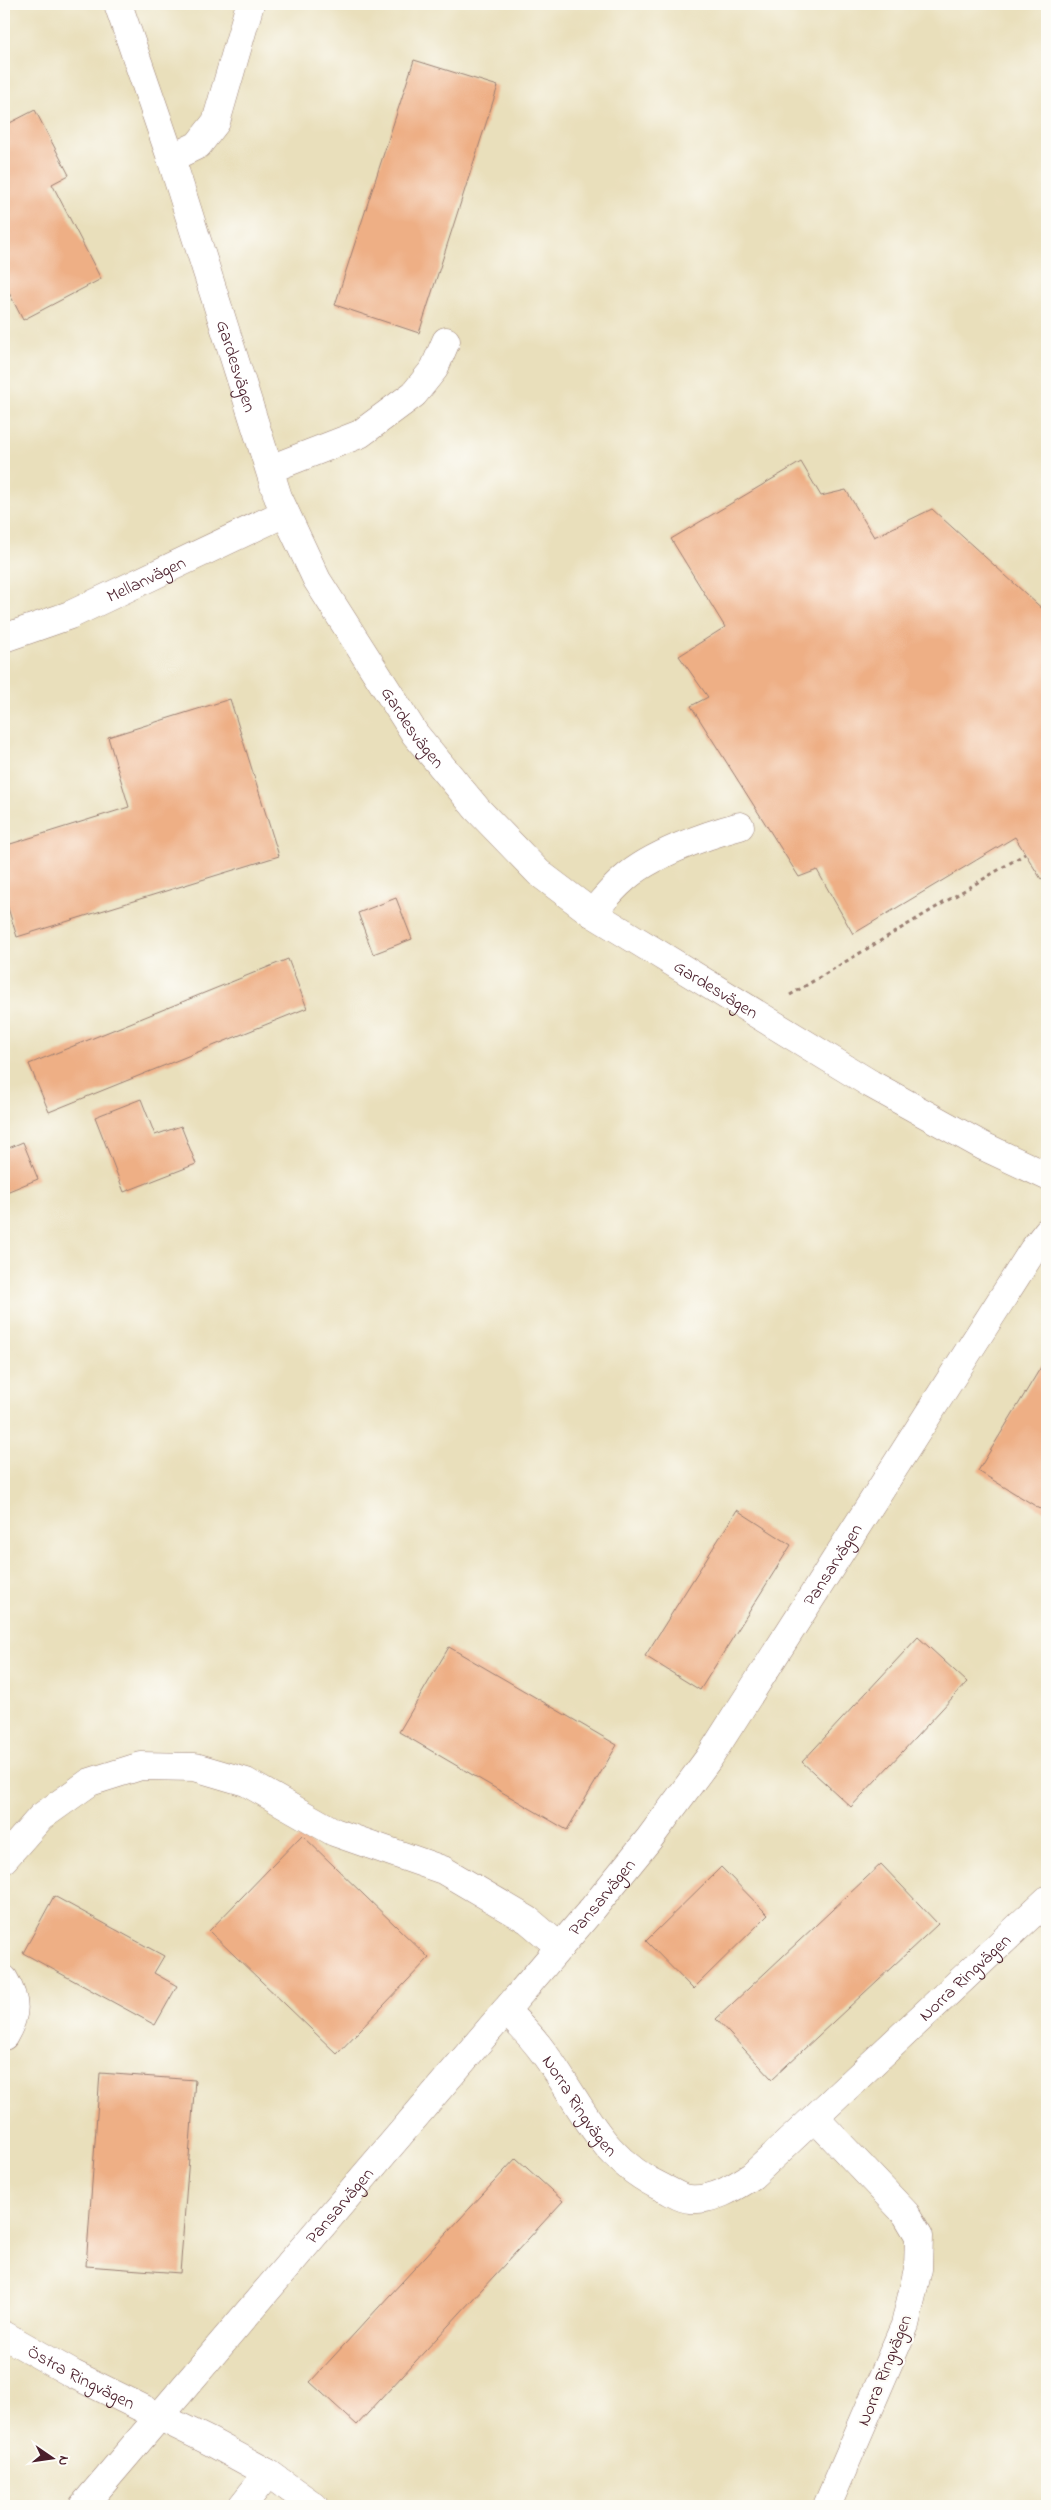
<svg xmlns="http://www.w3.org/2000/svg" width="1051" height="2510" font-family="'Indie Flower',sans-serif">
  <rect width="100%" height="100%" fill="#fdfcf7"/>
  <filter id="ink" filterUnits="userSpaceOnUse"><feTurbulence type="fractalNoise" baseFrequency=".02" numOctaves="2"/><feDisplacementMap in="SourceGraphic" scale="10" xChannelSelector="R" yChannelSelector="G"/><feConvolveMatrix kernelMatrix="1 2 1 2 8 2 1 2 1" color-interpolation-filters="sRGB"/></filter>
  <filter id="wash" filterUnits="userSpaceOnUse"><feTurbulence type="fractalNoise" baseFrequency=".0096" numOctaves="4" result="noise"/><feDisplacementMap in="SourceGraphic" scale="20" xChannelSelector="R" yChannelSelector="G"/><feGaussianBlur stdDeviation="1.12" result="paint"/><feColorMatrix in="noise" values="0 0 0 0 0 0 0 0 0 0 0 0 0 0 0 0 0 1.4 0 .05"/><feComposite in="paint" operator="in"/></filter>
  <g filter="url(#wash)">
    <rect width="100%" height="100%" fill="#e9dfbb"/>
    <g id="blocks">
      <!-- building -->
      <g fill="#eeaf85">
        <polygon points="414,60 498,86 419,333 335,305"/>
        <polygon points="35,110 69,175 52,184 101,279 23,320 4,283 4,181 10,177 4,165 4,126"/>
        <polygon points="801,462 821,496 846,490 874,537 932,509 1047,613 1047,875 1041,879 1015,837 853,934 817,870 799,877 691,706 708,697 679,656 725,627 671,539"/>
        <polygon points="230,699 279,856 17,937 4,895 4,846 129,807 108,737"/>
        <polygon points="396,898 412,939 373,954 358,913"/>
        <polygon points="288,959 307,1008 49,1112 29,1064"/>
        <polygon points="141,1099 155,1135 181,1126 196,1164 124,1192 95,1117"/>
        <polygon points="23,1142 38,1179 4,1193 4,1150"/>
        <polygon points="1047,1357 1047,1513 978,1471"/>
        <polygon points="737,1510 791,1545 700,1690 645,1656"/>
        <polygon points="918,1637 967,1682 851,1807 802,1762"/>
        <polygon points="449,1647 617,1745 567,1830 399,1732"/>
        <polygon points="302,1835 429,1958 337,2054 209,1931"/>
        <polygon points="881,1864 938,1924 772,2079 716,2019"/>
        <polygon points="721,1867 768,1915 693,1989 646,1941"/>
        <polygon points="54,1896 164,1956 154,1973 177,1986 155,2025 23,1953"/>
        <polygon points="100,2073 195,2080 180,2273 86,2266"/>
        <polygon points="516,2158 563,2201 357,2425 310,2382"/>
      </g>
    </g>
  </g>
  <g filter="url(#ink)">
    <use href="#blocks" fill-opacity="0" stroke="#9a7f73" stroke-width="1"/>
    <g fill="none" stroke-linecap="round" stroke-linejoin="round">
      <defs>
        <g id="minor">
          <path id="s1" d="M118 4 171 158 278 497 317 580 415 734 477 809 539 873 592 913 871 1084 983 1146 1047 1176"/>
          <polyline points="171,158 198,145 216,122 250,4"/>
          <polyline points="270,469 360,434 414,394 434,369 446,341"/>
          <path id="s2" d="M4 638 70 615 285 513"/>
          <path d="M592 913C602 902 612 889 624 879 650 855 706 835 740 826"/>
          <polyline points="4,1859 41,1817 90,1782 141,1766 195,1767 246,1782 334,1832 443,1870 528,1920 560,1947"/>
          <path d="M4 1979C17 2001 17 2014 4 2036"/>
          <path id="s3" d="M505 2011C521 2025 534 2039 546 2056 585 2110 600 2159 665 2189 672 2192 682 2199 689 2199 713 2201 733 2188 752 2176L1047 1900"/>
          <polyline points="815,2118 906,2214 919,2236 918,2269 905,2325 827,2506"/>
          <path id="s4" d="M4 2335 73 2374 211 2442 268 2473 314 2506"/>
          <path id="s5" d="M83 2506 593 1908 649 1839 709 1758 1033 1250 1047 1232"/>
          <polyline points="242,2506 268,2473"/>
        </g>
      </defs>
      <!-- minor casing -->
      <use href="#minor" stroke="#9a7f73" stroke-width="29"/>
      <!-- path -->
      <g stroke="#9a7f73" stroke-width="3" stroke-dasharray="4 4" stroke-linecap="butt">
        <polyline points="1043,4 1047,51"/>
        <polyline points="790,995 1025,854"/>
      </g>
      <!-- minor -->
      <use href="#minor" stroke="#fff" stroke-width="28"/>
    </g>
  </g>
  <g text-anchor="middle" stroke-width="4.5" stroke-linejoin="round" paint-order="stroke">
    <!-- street labels -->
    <g font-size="18" fill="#4a1f2b" stroke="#fdfcf7">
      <text dy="6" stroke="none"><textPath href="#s1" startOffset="381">Gardesvägen</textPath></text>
      <text dy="6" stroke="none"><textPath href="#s2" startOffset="154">Mellanvägen</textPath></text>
      <text dy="6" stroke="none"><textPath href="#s1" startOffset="786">Gardesvägen</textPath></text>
      <text dy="6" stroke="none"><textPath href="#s1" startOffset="1191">Gardesvägen</textPath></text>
      <text dy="6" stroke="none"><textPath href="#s5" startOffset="1205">Pansarvägen</textPath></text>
      <text dy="6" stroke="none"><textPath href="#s5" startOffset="800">Pansarvägen</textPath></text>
      <text dy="6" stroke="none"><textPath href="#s3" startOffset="628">Norra Ringvägen</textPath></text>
      <text dy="6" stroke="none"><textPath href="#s3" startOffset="121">Norra Ringvägen</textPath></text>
      <text dy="6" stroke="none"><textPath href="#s5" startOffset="395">Pansarvägen</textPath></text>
      <text transform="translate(884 2370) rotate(-68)" y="6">Norra Ringvägen</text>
      <text dy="6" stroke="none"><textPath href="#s4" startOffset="88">Östra Ringvägen</textPath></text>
    </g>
  </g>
  <!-- margin -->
  <rect width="1051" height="2510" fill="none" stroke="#fdfcf7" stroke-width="20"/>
  <!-- north arrow -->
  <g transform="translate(52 2458) rotate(103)" stroke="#fdfcf7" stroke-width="4" paint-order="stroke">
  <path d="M0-4L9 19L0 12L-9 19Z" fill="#4a1f2b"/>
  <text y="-8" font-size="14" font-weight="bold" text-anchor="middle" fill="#4a1f2b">N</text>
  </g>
</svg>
